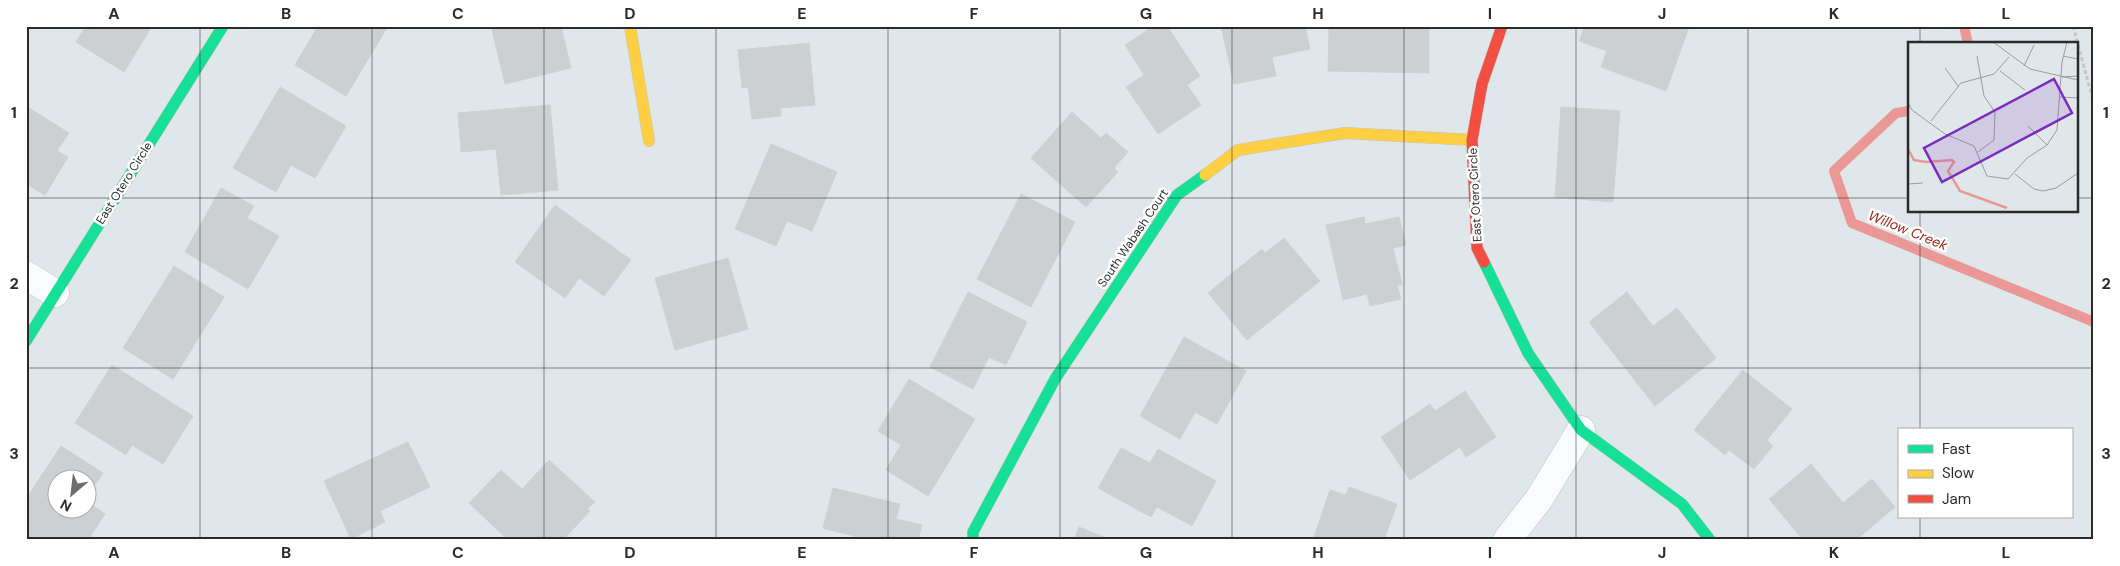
<svg xmlns="http://www.w3.org/2000/svg" width="2120" height="566" font-family="'DM Sans',sans-serif">
  <rect width="100%" height="100%" fill="#e0e7ea"/>
  <g fill="none" stroke-linecap="round" stroke-linejoin="round">
    <!-- stream -->
    <g stroke="#e99896" stroke-width="10">
      <polyline points="1964,26 1968,44"/>
      <polyline points="1909,111 1896,113 1834,171 1852,223 2094,322"/>
    </g>
  </g>
  <!-- building -->
  <g fill="#ccd0d2" stroke="#cdd2d4">
    <polygon points="86,26 152,26 124,72 76,42"/>
    <polygon points="318,26 388,26 346,96 295,65"/>
    <polygon points="491,26 561,26 571,68 505,84"/>
    <polygon points="1154,26 1167,26 1200,76 1187,85 1201,105 1158,134 1126,87 1144,75 1125,45"/>
    <polygon points="1221,26 1305,26 1310,49 1272,57 1276,76 1234,84"/>
    <polygon points="1329,26 1429,26 1429,73 1328,71"/>
    <polygon points="1585,26 1679,26 1688,30 1666,91 1601,67 1607,51 1579,41"/>
    <polygon points="809,43 815,105 780,108 781,116 752,119 748,87 742,88 738,50"/>
    <polygon points="280,87 346,126 315,178 291,165 276,192 233,168"/>
    <polygon points="550,105 558,190 501,195 496,149 461,152 458,113"/>
    <polygon points="26,106 69,133 57,151 68,157 45,195 26,184"/>
    <polygon points="1561,107 1620,111 1613,202 1555,197"/>
    <polygon points="1072,112 1101,138 1106,133 1128,152 1114,168 1118,172 1086,207 1031,158"/>
    <polygon points="771,144 837,172 812,231 787,221 776,246 735,229"/>
    <polygon points="221,188 254,206 247,218 279,236 248,289 185,252"/>
    <polygon points="1021,194 1075,222 1031,307 977,279"/>
    <polygon points="555,205 631,260 604,296 579,278 565,298 515,262"/>
    <polygon points="1364,217 1365,224 1399,217 1406,245 1393,248 1402,284 1397,285 1401,299 1370,306 1367,294 1343,300 1326,225"/>
    <polygon points="1284,238 1320,281 1247,340 1208,293 1262,249 1265,253"/>
    <polygon points="728,258 748,329 675,350 655,278"/>
    <polygon points="174,266 224,297 173,379 123,348"/>
    <polygon points="968,292 1027,322 1006,365 989,357 973,389 930,367"/>
    <polygon points="1627,292 1653,326 1677,308 1716,358 1655,406 1589,322"/>
    <polygon points="1184,337 1246,371 1217,424 1195,412 1180,439 1140,416"/>
    <polygon points="112,365 193,416 163,464 132,445 126,455 75,423"/>
    <polygon points="1743,370 1792,409 1767,440 1773,446 1754,469 1729,450 1725,455 1694,430"/>
    <polygon points="909,379 975,419 928,496 886,470 901,445 878,431"/>
    <polygon points="1465,391 1496,437 1466,457 1460,447 1410,480 1381,437 1430,404 1435,411"/>
    <polygon points="408,442 430,487 380,511 385,522 351,539 324,481"/>
    <polygon points="61,446 103,473 88,495 88,478 58,478 58,508 88,508 88,502 105,514 88,540 28,540 26,539 26,499"/>
    <polygon points="1121,448 1150,463 1158,449 1216,481 1192,526 1157,507 1151,517 1098,488"/>
    <polygon points="549,460 595,502 587,509 590,511 563,540 508,540 469,503 501,470 522,489"/>
    <polygon points="1811,464 1843,503 1872,479 1895,507 1856,540 1803,540 1769,499"/>
    <polygon points="1349,487 1397,504 1384,540 1313,540 1330,490 1346,495"/>
    <polygon points="833,488 900,504 896,519 922,525 918,540 861,540 862,538 823,528"/>
    <polygon points="1079,527 1111,540 1074,540"/>
  </g>
  <g fill="none" stroke-linecap="round" stroke-linejoin="round">
    <defs>
      <g id="street">
        <polyline points="26,275 55,293"/>
        <polyline points="1507,540 1539,499 1581,430"/>
      </g>
      <g id="fast">
        <polyline points="1484,262 1528,353 1581,430 1682,504 1710,540"/>
        <polyline points="26,341 223,26"/>
        <polyline points="973,540 973,532 1055,379 1177,195 1205,175"/>
      </g>
      <g id="slow">
        <polyline points="630,26 649,141"/>
        <polyline points="1205,175 1238,150 1345,133 1472,140"/>
      </g>
      <polyline id="jam" points="1484,262 1477,248 1472,140 1482,84 1502,26"/>
    </defs>
    <!-- street casing -->
    <use href="#street" stroke="#c0c2c1" stroke-width="29"/>
    <!-- fast casing -->
    <use href="#fast" stroke="#c0c2c1" stroke-width="12"/>
    <!-- slow casing -->
    <use href="#slow" stroke="#c0c2c1" stroke-width="12"/>
    <!-- jam casing -->
    <use href="#jam" stroke="#c0c2c1" stroke-width="12"/>
    <!-- path -->
    <polyline stroke="#c6c6c6" stroke-width="3" stroke-dasharray="4 2.5" stroke-linecap="butt" points="2073,26 2094,104"/>
    <!-- street -->
    <use href="#street" stroke="#fafbfc" stroke-width="28"/>
    <!-- fast -->
    <use href="#fast" stroke="#16e098" stroke-width="11"/>
    <!-- slow -->
    <use href="#slow" stroke="#ffcf43" stroke-width="11"/>
    <!-- jam -->
    <use href="#jam" stroke="#f24e42" stroke-width="11"/>
  </g>
  <!-- grid -->
  <path fill="none" stroke="#2b2b2b" stroke-width="1" stroke-opacity="0.55" d="M200 26V540M372 26V540M544 26V540M716 26V540M888 26V540M1060 26V540M1232 26V540M1404 26V540M1576 26V540M1748 26V540M1920 26V44M26 198H1909M2076 198H2094M1920 211V430M26 368H2094M1920 517V540"/>
  <g text-anchor="middle" stroke-width="5" stroke-linejoin="round" paint-order="stroke">
    <!-- street labels -->
    <g font-size="12" fill="#2b2b2b" stroke="#fff">
      <text transform="translate(124 183) rotate(-58)" y="4">East Otero Circle</text>
      <text transform="translate(1475 195) rotate(-93)" y="4">East Otero Circle</text>
      <text transform="translate(1133 238) rotate(-56)" y="4">South Wabash Court</text>
    </g>
    <!-- water labels -->
    <g font-size="14" font-style="italic" fill="#9b1f0f" stroke="#fff">
      <text transform="translate(1908 230) rotate(22)" y="5">Willow Creek</text>
    </g>
  </g>
  <!-- overview -->
  <g transform="translate(1908 42)">
    <rect width="170" height="170" fill="#e0e7ea"/>
    <path fill="none" stroke="#e99896" stroke-width="2.5" d="M0 107 6 118 18 120 44 118 46 120 40 129 52 149 99 166"/>
    <path fill="none" stroke="#989c9e" stroke-width="1" d="M85 0 122 27 170 38M69 14 76 54 87 70 86 98 70 110M155 14 170 17M116 24 126 3M37 26 50 44M92 29 117 48M154 35 170 34M151 55 170 56M0 61 4 68 37 92 66 104 79 134 100 137 119 116 139 103 149 88 154 20 159 0M23 79 53 41 86 32 101 15M120 84 139 103M107 132 126 147 135 149 148 146 170 131M0 142 15 141"/>
    <path fill="#7b2cbf" fill-opacity="0.15" stroke="#7b2cbf" stroke-width="2.5" d="M146 37 164 71 34 140 16 106Z"/>
    <rect width="170" height="170" fill="none" stroke="#2b2b2b" stroke-width="2.5"/>
  </g>
  <!-- border -->
  <rect width="2120" height="566" fill="none" stroke="#ffffff" stroke-width="55"/>
  <!-- legend -->
  <rect x="1898" y="428" width="175" height="90" fill="#ffffff" stroke="#aaaaaa"/>
  <rect x="1908" y="445" width="25" height="8" fill="#16e098" stroke="#aaaaaa"/>
  <text x="1942" y="454" font-size="15" fill="#2b2b2b">Fast</text>
  <rect x="1908" y="470" width="25" height="8" fill="#ffcf43" stroke="#aaaaaa"/>
  <text x="1942" y="478" font-size="15" fill="#2b2b2b">Slow</text>
  <rect x="1908" y="495" width="25" height="8" fill="#f24e42" stroke="#aaaaaa"/>
  <text x="1942" y="504" font-size="15" fill="#2b2b2b">Jam</text>
  <!-- north arrow -->
  <g transform="translate(72 494) rotate(208)"><circle r="24" fill="#ffffff" stroke="#aaaaaa"/>
  <path d="M0-4L9 19L0 12L-9 19Z" fill="#6a6d6e"/>
  <text y="-8" font-size="14" font-weight="bold" text-anchor="middle" fill="#2b2b2b">N</text>
  </g>
  <rect x="28" y="28" width="2064" height="510" fill="none" stroke="#2b2b2b" stroke-width="2"/>
  <g font-size="16" text-anchor="middle" font-weight="bold" fill="#2b2b2b">
    <text x="114" y="19">A</text>
    <text x="286" y="19">B</text>
    <text x="458" y="19">C</text>
    <text x="630" y="19">D</text>
    <text x="802" y="19">E</text>
    <text x="974" y="19">F</text>
    <text x="1146" y="19">G</text>
    <text x="1318" y="19">H</text>
    <text x="1490" y="19">I</text>
    <text x="1662" y="19">J</text>
    <text x="1834" y="19">K</text>
    <text x="2006" y="19">L</text>
    <text x="14" y="118">1</text>
    <text x="2106" y="118">1</text>
    <text x="14" y="289">2</text>
    <text x="2106" y="289">2</text>
    <text x="14" y="459">3</text>
    <text x="2106" y="459">3</text>
    <text x="114" y="558">A</text>
    <text x="286" y="558">B</text>
    <text x="458" y="558">C</text>
    <text x="630" y="558">D</text>
    <text x="802" y="558">E</text>
    <text x="974" y="558">F</text>
    <text x="1146" y="558">G</text>
    <text x="1318" y="558">H</text>
    <text x="1490" y="558">I</text>
    <text x="1662" y="558">J</text>
    <text x="1834" y="558">K</text>
    <text x="2006" y="558">L</text>
  </g>
</svg>
